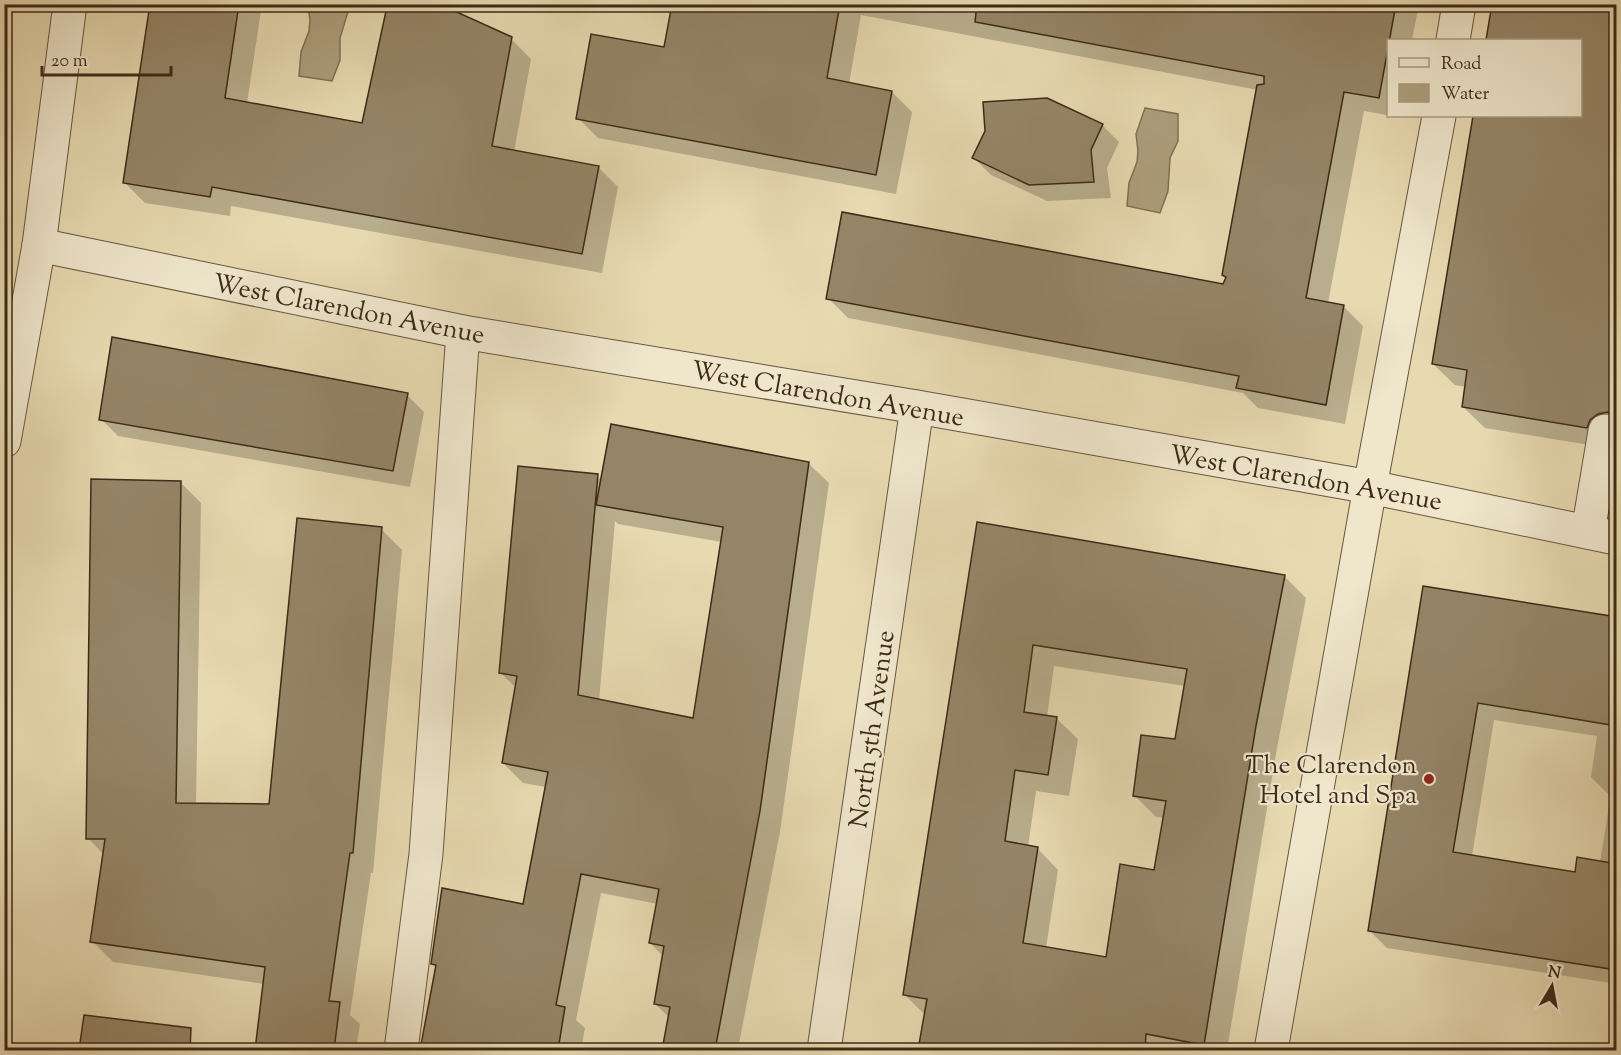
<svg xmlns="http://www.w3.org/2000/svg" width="1621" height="1055" font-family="'Sorts Mill Goudy',serif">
  <rect width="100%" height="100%" fill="#e7d9b0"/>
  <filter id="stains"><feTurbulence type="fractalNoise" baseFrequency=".00333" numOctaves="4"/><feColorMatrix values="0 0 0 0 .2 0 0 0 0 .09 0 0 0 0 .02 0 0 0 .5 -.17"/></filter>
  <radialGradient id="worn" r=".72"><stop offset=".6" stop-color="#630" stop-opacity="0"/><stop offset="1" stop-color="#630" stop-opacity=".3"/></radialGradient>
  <!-- water -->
  <g fill="#ad9e7c" stroke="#807054" stroke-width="1.5">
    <polygon points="308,5 350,5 340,38 340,60 332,81 299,76 301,52 309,31 310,20"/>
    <polygon points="1145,108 1178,114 1178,141 1170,158 1168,191 1160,213 1127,206 1129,183 1137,162 1138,151 1136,134"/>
  </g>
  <!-- shadow -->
  <g fill="#0003" fill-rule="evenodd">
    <polygon points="4,4 8,4 4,26"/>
    <polygon points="152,4 262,4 247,103 363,124 511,39 531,59 514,152 598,167 618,187 602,273 231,206 230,216 145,203 125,183"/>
    <polygon points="673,4 1419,4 1412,40 1388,40 1388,116 1399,116 1398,117 1364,111 1328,303 1343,306 1363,326 1345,424 1258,408 1243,393 848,318 828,298 1224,286 1258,90 861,15 849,84 892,92 912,112 896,194 598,138 578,118 665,48"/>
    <polygon points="1493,4 1616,4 1616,437 1608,448 1485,428 1463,407 1466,387 1455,385 1433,364 1475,116 1580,116 1580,40 1487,40"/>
    <polygon points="1102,125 1119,142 1107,168 1111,198 1047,201 991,175 974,158 987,131"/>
    <polygon points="407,395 424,412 410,487 118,436 101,419"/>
    <path d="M808 463 829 483 780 832 738 1049 740 1050H664L670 1018 655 1004 664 957 650 943 658 904 601 893 576 1020 585 1028 581 1050H422L437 968 432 964 524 906 546 787 523 783 503 763 516 688 501 673 597 476 602 480ZM615 521 618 524 722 542 694 720 599 701Z"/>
    <polygon points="180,482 201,503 196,804 270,805 381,529 402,550 373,873 371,873 350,1015 360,1024 356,1050 257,1050 264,984 113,962 92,941 104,855 88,838"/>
    <path d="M979 524 1285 577 1306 598 1277 748 1227 1050H919L926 1016 905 995ZM1054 666 1185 686 1177 741 1134 795 1156 817 1164 818 1155 871 1108 959 1046 948 1058 870 1037 848 1028 847 1036 791 1069 796 1078 739 1056 718 1047 717Z"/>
    <path d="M1424 588 1616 618V984L1387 948 1370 931ZM1494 720 1597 736 1591 777 1608 794H1611L1600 862 1576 873 1472 856Z"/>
    <polygon points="85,1017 188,1048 188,1050 81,1050"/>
  </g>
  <!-- building -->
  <g fill="#958567" stroke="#3d2a18" stroke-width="1.5" fill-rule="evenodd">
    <polygon points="150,4 239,4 225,98 362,123 386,11 448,8 512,37 492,146 599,166 582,254 212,187 210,197 123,183"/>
    <polygon points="672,4 840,4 827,78 892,91 876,175 576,119 591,34 664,47"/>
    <polygon points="977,4 1396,4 1379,98 1344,92 1306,298 1344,305 1326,405 1236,388 1239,376 826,299 842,212 1223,284 1226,277 1222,275 1257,85 1264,84 1264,76 975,22"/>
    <polygon points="1492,4 1617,4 1617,416 1608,412 1598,414 1590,420 1587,428 1462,407 1467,370 1432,364 1473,116 1581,116 1581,40 1486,40"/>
    <polygon points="1047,98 1103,124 1091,150 1094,182 1029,185 972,158 985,131 983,102"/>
    <polygon points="112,337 408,393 393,471 99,420"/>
    <polygon points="611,424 809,462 760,811 715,1050 662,1050 670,1007 654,1004 664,946 649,943 659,889 581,874 556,1005 565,1007 558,1050 420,1050 436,965 431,964 442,888 523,904 548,772 502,763 517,676 499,673 518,466 598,474 578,695 693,718 723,527 596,505"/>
    <polygon points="91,479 181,481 176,803 269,804 297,518 382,527 353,853 350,853 329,1001 340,1002 334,1050 255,1050 265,967 90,942 105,839 86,839"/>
    <path d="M977 522 1285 575 1256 726 1204 1045 1146 1034 1145 1050H918L927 999 903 995ZM1033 645 1187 669 1175 739 1141 735 1133 796 1166 801 1154 870 1120 864 1106 957 1023 943 1038 847 1005 841 1015 770 1048 775 1057 717 1024 712Z"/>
    <polygon points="1423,586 1617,617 1617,726 1478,703 1453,852 1575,872 1577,857 1617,864 1617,970 1368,931"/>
    <polygon points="84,1015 191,1028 190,1050 79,1050"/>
  </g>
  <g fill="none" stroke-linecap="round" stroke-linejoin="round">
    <defs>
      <g id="minor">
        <polyline points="1453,40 1459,4"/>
        <polyline points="39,245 463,332 917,407 1370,487 1616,538"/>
        <polyline points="4,441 39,245 70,4"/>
        <polyline points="1588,532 1605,431"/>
        <polyline points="401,1050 426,854 463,332"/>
        <polyline points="824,1050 917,407"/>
        <polyline points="1271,1050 1370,487 1439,116"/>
      </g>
    </defs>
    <!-- minor casing -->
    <use href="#minor" stroke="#68563e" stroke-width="35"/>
    <!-- minor -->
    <use href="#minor" stroke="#efe6cc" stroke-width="33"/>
  </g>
  <!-- markers -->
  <circle fill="#8f2418" stroke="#efe6cc" stroke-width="2" cx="1429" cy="779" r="6"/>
  <g text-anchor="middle" stroke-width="4.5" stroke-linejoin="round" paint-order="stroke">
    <!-- street labels -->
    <g font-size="26" fill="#3d2a18" stroke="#efe6cc">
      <text transform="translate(349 308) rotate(11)" y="9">West Clarendon Avenue</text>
      <text transform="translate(828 393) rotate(10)" y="9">West Clarendon Avenue</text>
      <text transform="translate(1306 477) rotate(10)" y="9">West Clarendon Avenue</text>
      <text transform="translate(871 729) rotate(-82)" y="9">North 5th Avenue</text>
    </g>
    <!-- poi labels -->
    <g font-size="26" fill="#3d2a18" stroke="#efe6cc" text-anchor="end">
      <text x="1417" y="773">The Clarendon<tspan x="1417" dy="30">Hotel and Spa</tspan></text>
    </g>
  </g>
  <!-- margin -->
  <rect width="1621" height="1055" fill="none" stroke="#e7d9b0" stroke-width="24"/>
  <rect x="6" y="6" width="1609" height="1043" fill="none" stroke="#3d2a18" stroke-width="3"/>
  <rect x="12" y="12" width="1597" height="1031" fill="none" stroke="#3d2a18" stroke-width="1.5"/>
  <!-- legend -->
  <rect x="1387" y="39" width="195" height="78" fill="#efe6cc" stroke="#a89b84" stroke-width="1.5"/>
  <rect x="1399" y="58" width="30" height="9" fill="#efe6cc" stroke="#a89b84" stroke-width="1.5"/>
  <text x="1441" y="69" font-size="18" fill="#3d2a18">Road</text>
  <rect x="1399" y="84" width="30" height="18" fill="#ad9e7c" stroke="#a89b84" stroke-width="1.5"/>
  <text x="1441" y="99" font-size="18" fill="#3d2a18">Water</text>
  <!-- north arrow -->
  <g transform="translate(1552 986) rotate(10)" stroke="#efe6cc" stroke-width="4.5" paint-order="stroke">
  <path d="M0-4.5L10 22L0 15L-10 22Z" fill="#3d2a18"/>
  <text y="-9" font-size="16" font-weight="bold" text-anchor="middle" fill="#3d2a18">N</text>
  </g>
  <!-- scale -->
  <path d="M42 66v9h129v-9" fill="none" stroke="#3d2a18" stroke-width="3"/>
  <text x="51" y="66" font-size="18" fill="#3d2a18" stroke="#efe6cc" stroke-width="4.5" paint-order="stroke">20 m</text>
  <rect width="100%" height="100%" filter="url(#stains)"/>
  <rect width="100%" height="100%" fill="url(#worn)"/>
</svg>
